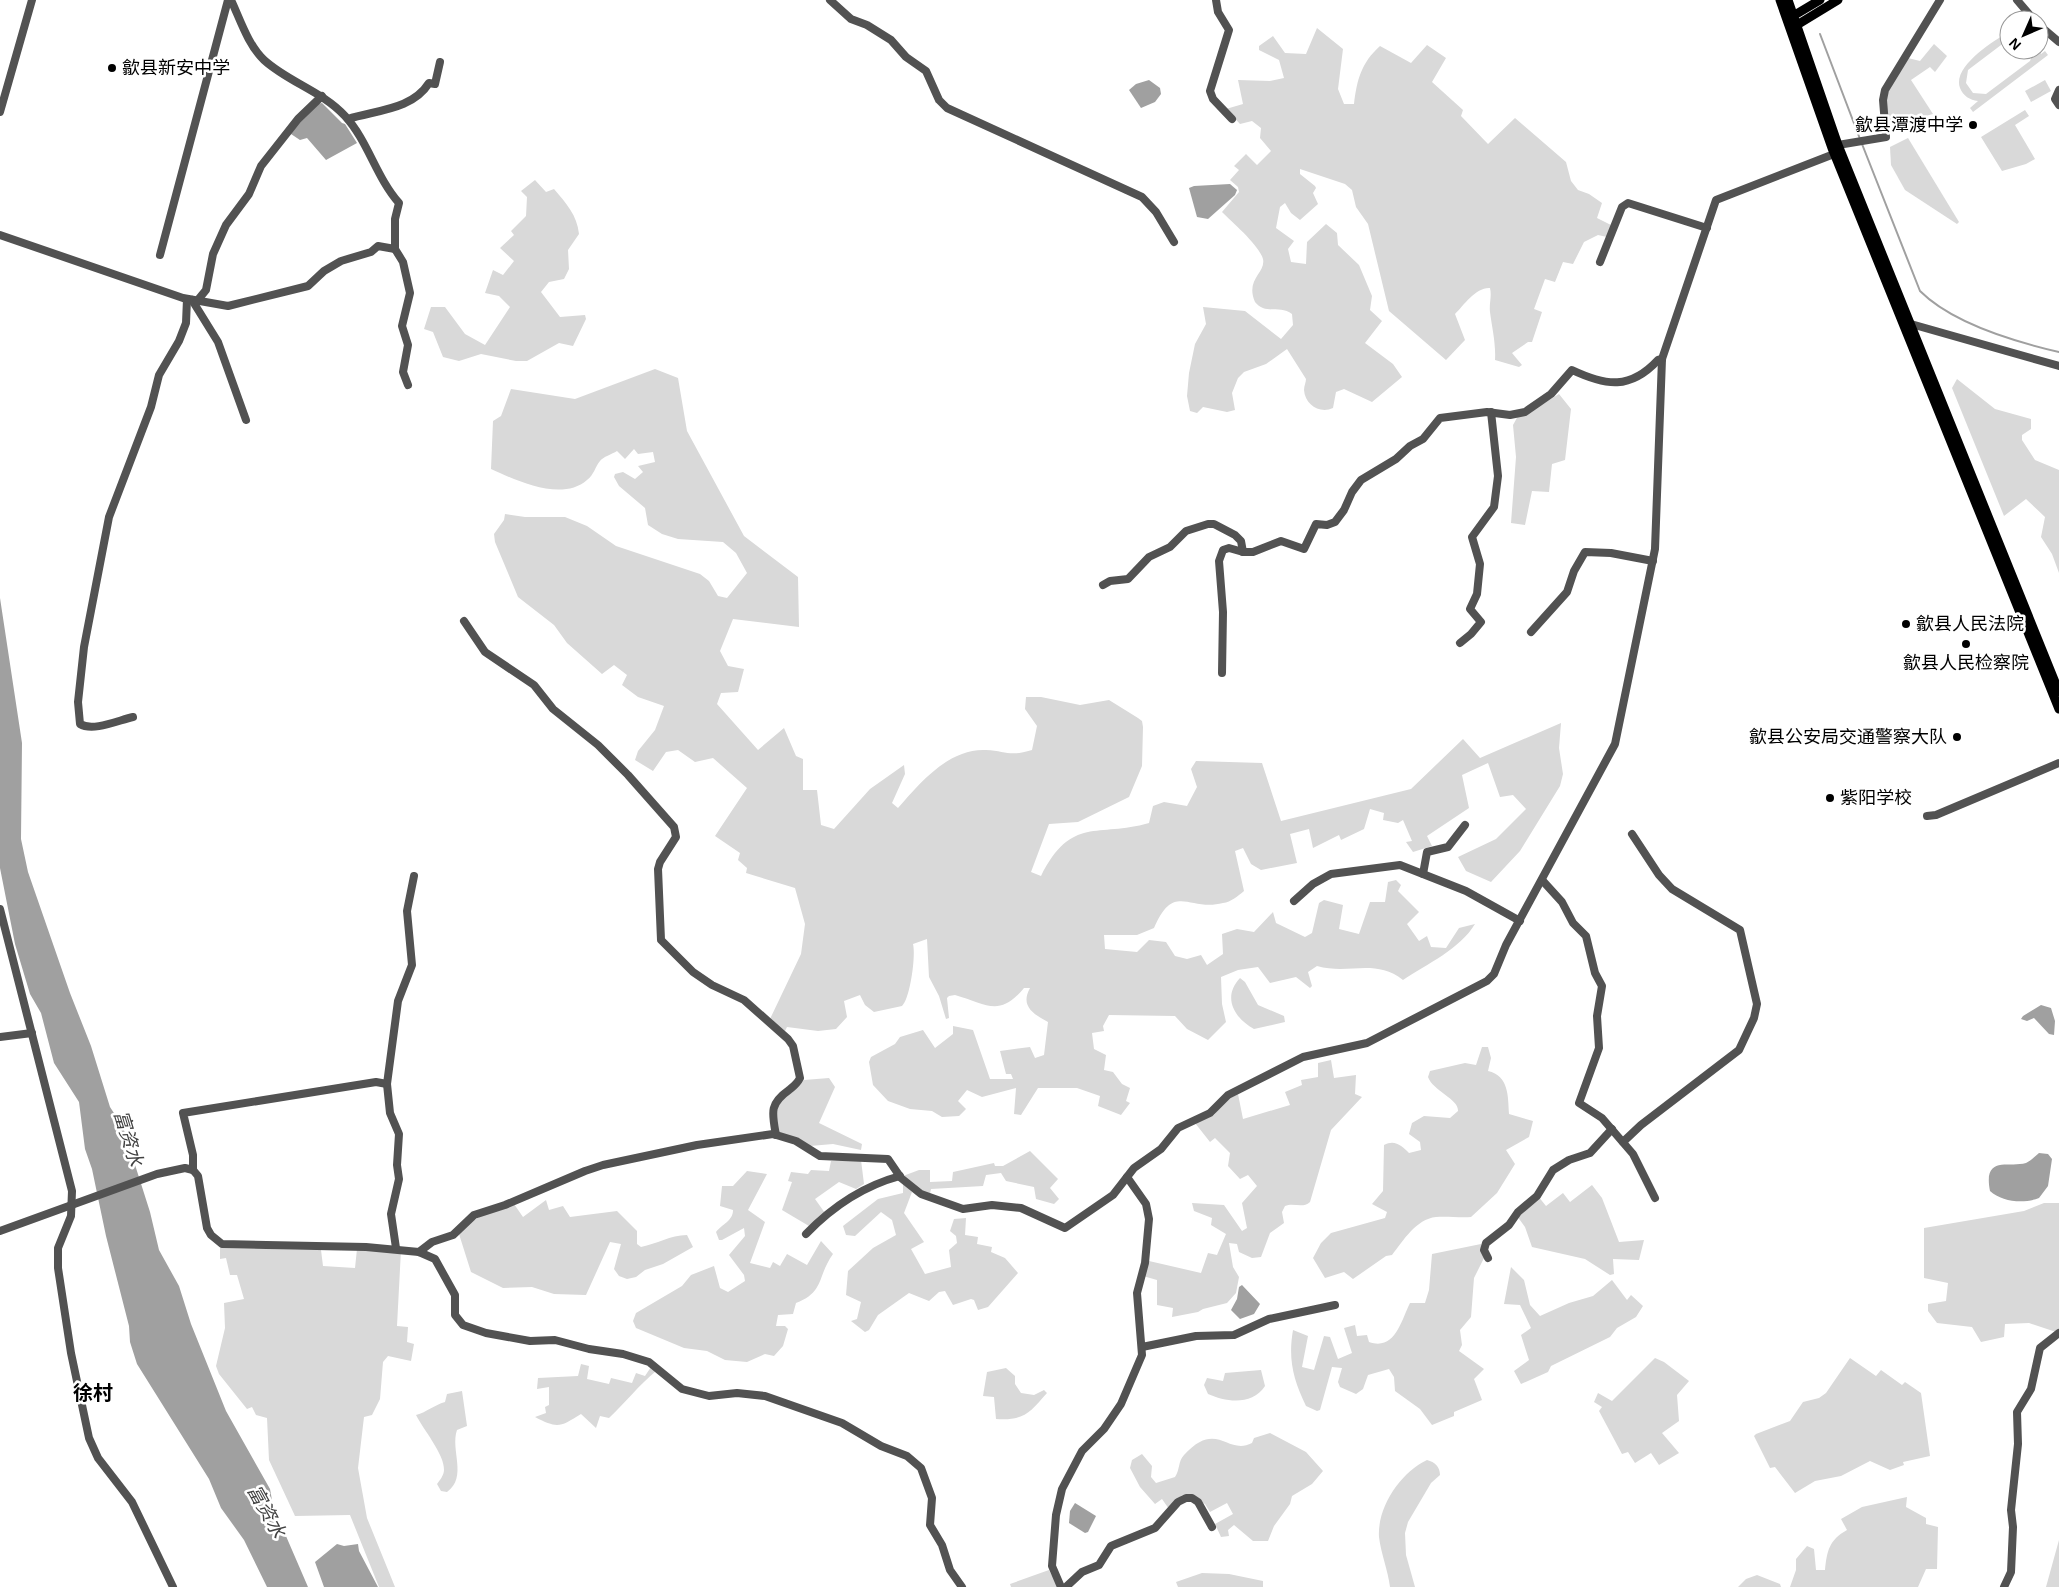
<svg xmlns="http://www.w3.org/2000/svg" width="2059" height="1587" font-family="Helvetica,'Noto Sans SC',sans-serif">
  <rect width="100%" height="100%" fill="#fff"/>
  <!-- green -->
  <g fill="#d9d9d9">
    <path d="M1317 28 1343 49 1338 89 1344 104H1354C1357 80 1361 63 1380 46L1411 63 1427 45 1446 58 1432 82 1463 110 1461 116 1488 144 1515 118 1566 162 1571 181 1578 190 1589 194 1602 203 1597 218 1611 225 1607 237 1598 235 1584 242 1573 264 1563 262 1555 282 1545 279 1534 309 1542 312 1532 342H1528L1512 353 1522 365 1519 367 1495 360C1496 343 1492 328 1490 312 1489 304 1492 296 1490 288 1476 287 1464 305 1455 314L1465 340 1446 360 1389 311 1368 224 1356 207 1352 190 1345 184 1300 169V174L1315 186 1316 188 1313 193 1318 204 1300 220 1291 213 1285 203 1280 207 1276 228 1294 241 1288 249 1291 262 1306 264 1307 242 1326 224 1337 233 1338 245 1359 265 1372 296 1370 310 1382 321 1365 343 1393 364 1402 377 1372 402 1344 389 1336 392 1333 408C1320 414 1305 405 1304 390 1304 386 1306 382 1306 379L1287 349 1266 364 1244 372 1238 378 1232 393 1235 410 1227 412 1203 407 1197 413 1190 411 1187 396 1189 373 1195 344 1206 324 1203 307 1245 311 1281 339 1293 325 1292 314C1280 305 1265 315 1255 302 1245 279 1266 273 1263 259 1259 245 1233 223 1222 212L1239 192 1238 187 1230 180 1239 170 1234 166 1246 154 1257 165 1271 151 1260 138 1261 128 1252 121 1240 124 1226 109 1243 104 1238 80 1270 81 1284 78 1279 60 1259 50V46L1273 36 1285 53 1306 54Z"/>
    <path d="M2009 32V39L1968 70 1966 83 1973 93 1986 94 2030 61 2034 50H2039V43L2041 54 2045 51 2048 55 1973 112 1970 108 1978 101C1970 100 1963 96 1960 88 1952 67 1993 41 2009 32Z"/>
    <path d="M1934 44 1947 56 1935 72 1930 67 1911 80 1933 114 1888 126C1884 89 1888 88 1908 58L1920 61Z"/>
    <polygon points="2045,80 2051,91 2031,102 2025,91"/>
    <polygon points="2025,110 2029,116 2015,125 2035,159 2026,164 2002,171 1981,137"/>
    <polygon points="1908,138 1959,222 1957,224 1905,190 1891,165 1890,147"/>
    <path d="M535 180 546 192 554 189C566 203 577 215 579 234L568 250 569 269 564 279 549 282 541 292 560 317 585 315 586 319 573 346 559 343 527 361H516L481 354 459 361 443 357 433 332 424 329 431 307H445L465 334 485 345 510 307 499 296 485 293 493 270 503 275 514 261 500 248 514 235 511 231 526 216 527 197 521 191Z"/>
    <path d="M655 369 678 378 687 431 744 536 798 577 799 627 733 619 720 651 728 666 744 669 738 692 721 693 717 704 758 750 784 728 796 756 803 759V790H817L821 825 834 829 870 789 904 765 905 774 892 803 898 808C920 783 949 748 986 750 1006 751 1010 757 1032 750L1037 726 1025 709 1026 697H1041L1080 705 1109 700 1138 718 1142 721 1143 727 1142 766 1129 797 1078 822 1049 824 1031 872 1041 876C1072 815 1097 838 1149 823L1153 806 1164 802 1187 806 1197 787 1191 769 1196 761 1262 763 1281 821 1411 789 1463 739 1480 758 1561 723 1559 748 1563 774 1560 786 1520 851 1491 882 1466 871 1458 857 1496 839 1526 809 1513 795 1500 797 1488 763 1462 775 1469 808 1427 836 1432 846 1413 852 1406 842 1412 841 1403 820 1398 823 1383 820 1384 813 1370 809 1364 829 1341 840 1339 835 1313 848 1309 829 1290 834 1297 863 1261 870 1251 864 1243 848 1235 851 1244 891C1238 896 1231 902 1223 903 1189 912 1174 881 1154 928L1137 935H1104L1105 949 1137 952 1149 940 1166 942 1175 956 1187 959 1201 955 1207 965 1223 954 1222 934 1237 929 1254 932 1273 912 1276 923 1305 937 1312 933 1319 903 1324 900 1343 905 1339 929 1359 934 1370 902H1385L1388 882 1396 880 1401 885 1398 891 1419 912 1407 924 1419 941 1427 936 1431 947 1446 948 1459 928 1475 924C1460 949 1427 964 1403 980 1375 958 1349 975 1317 966L1308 972 1312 986 1310 988 1296 977 1270 983 1258 967 1238 970 1221 977 1222 1004 1226 1022 1208 1040 1187 1029 1175 1016 1109 1015 1103 1026 1104 1031 1092 1033 1094 1049 1106 1055 1104 1070 1113 1072 1122 1084 1130 1088 1126 1101 1130 1103 1121 1115 1098 1106 1100 1096 1077 1088H1038L1021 1115 1014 1114 1016 1088 982 1097 967 1090 958 1101 966 1109 959 1116 942 1117 932 1111 910 1109 888 1101 873 1085 869 1062 871 1057 895 1044 900 1037 923 1030 935 1048 953 1034V1026L973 1030 990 1079H1013L1011 1074H1006L1000 1051 1030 1047 1035 1058 1044 1055 1048 1022C1033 1014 1020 1006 1030 988H1024C999 1018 987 1004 955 995L949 996 947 998 949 1018 946 1019 939 996 929 977 927 939 913 944C916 956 910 999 902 1006L874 1012 865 1005 860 995 844 1001 847 1017 836 1029 818 1031 787 1027 784 1033 770 1019 801 954 805 924 795 888 746 873 747 868 738 860 740 853 715 836 747 788 713 758 695 762 678 750 666 752 653 771 635 760 638 751 655 730 664 706 638 697 622 685 627 675 614 665 602 674 567 643 554 625 518 597 495 542 494 534 504 520 505 514 525 517H565L587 526 616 546 700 574 709 581 718 596 727 598 747 573 736 553 723 542 678 539 662 534 648 525 645 508 619 486 614 477 615 474 623 472 635 479 643 472 638 466 655 462 653 452 638 454 634 449 625 459 617 451C612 454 603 457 600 461 595 467 594 475 587 480 562 502 517 481 491 469L493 421 501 416 511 389 575 399Z"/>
    <polygon points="1957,379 1995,409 2031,419 2031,429 2022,435 2022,440 2035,460 2059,470 2059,573 2052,554 2041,537 2045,517 2026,499 2004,516 1952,388"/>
    <polygon points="1559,394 1571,409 1565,460 1552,464 1549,492 1532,491 1525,525 1511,523 1516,457 1513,425 1518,416 1525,415"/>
    <path d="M1240 978 1245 982 1258 1005 1284 1016 1285 1022 1254 1029C1234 1018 1222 997 1240 978Z"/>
    <path d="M1482 1047H1488L1491 1058 1488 1071C1509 1076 1508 1096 1509 1114L1533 1121 1529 1137 1506 1150 1515 1164 1497 1193 1471 1217C1460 1218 1447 1216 1436 1217 1416 1219 1403 1241 1392 1255L1386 1256 1353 1279 1344 1272 1325 1278 1313 1258 1321 1243 1331 1233 1385 1218 1387 1212 1372 1204 1383 1191 1384 1145C1395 1139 1402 1146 1409 1153L1421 1150 1420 1142 1409 1134 1412 1123 1424 1116 1450 1118 1458 1111C1459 1099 1433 1091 1428 1077L1430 1071 1465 1063 1476 1065Z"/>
    <path d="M1331 1060 1334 1078 1356 1075 1355 1094 1362 1097 1331 1130 1310 1202C1302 1209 1294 1202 1285 1206L1282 1212 1284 1223 1270 1233 1261 1257 1252 1258 1239 1252 1237 1244 1229 1243 1233 1267 1239 1277 1236 1293 1227 1303 1203 1309 1198 1312 1172 1317 1173 1308 1157 1305V1280L1143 1276 1149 1261 1201 1273 1208 1253 1217 1255 1226 1234 1211 1225 1212 1218 1194 1211 1192 1203 1224 1205 1242 1231 1247 1228 1242 1203 1257 1186 1248 1175 1240 1179 1228 1166 1230 1153 1215 1138 1210 1142 1195 1123 1214 1115 1226 1100 1238 1094 1243 1119 1290 1105 1285 1092 1302 1085 1301 1080 1318 1077V1063Z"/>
    <polygon points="829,1078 835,1087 819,1123 862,1144 861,1150 833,1144 810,1146 779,1132 775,1119 778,1102 782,1098 804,1080"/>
    <polygon points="1030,1151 1058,1179 1050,1188 1059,1199 1054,1204 1036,1199 1034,1187 1006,1181 1001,1173 986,1175 983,1186 931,1189 930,1194 920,1190 903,1176 919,1170 930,1170 930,1182 952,1181 953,1172 994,1163 995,1166 1003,1166"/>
    <polygon points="861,1160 864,1184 856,1189 839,1182 815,1199 825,1213 809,1226 782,1210 792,1182 788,1181 791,1172 808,1174 811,1170 829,1171 831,1161"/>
    <path d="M747 1171 767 1174 748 1210 765 1222 750 1263 770 1268 773 1262 780 1266 787 1254 807 1265 821 1241 833 1254C817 1276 825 1292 796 1303L793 1314 778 1315 776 1326H785L788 1329 783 1346 774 1356 765 1354 747 1362 725 1360 707 1351 684 1348 636 1328 633 1321 636 1313 682 1286 691 1275 714 1266 720 1288 728 1292 745 1281 744 1275 729 1255 745 1236 744 1228 722 1240H719L716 1232C722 1224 733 1221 733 1210L720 1206 722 1186H733Z"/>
    <polygon points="903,1184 912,1192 904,1213 924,1242 911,1249 925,1274 951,1267 949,1250 957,1243 956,1236 950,1231 954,1219 966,1218 965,1235 978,1237 977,1244 992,1247 991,1252 1005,1258 1018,1273 988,1307 978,1310 974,1300 971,1299 953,1305 945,1291 939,1292 929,1301 909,1293 878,1315 869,1330 865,1332 851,1321 857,1319 861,1302 846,1295 848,1271 873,1248 896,1235 892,1220 881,1212 855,1236 846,1235 843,1226 878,1199 903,1193"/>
    <polygon points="1592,1185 1602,1198 1619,1242 1644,1240 1639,1260 1613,1259 1614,1274 1610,1275 1585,1259 1532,1247 1525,1227 1517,1216 1538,1196 1546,1206 1563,1193 1570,1202"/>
    <path d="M546 1200 549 1210 563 1206 570 1217 617 1211 637 1231V1244L641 1247C657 1244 670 1235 687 1235L693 1247 663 1264 645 1270 636 1277 627 1279 619 1276 614 1269 621 1244 610 1242 586 1295 554 1294 532 1287 503 1288 471 1272 459 1234C473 1216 493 1211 514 1204L523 1217Z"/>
    <polygon points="2044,1203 2059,1203 2059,1330 2056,1332 2029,1323 2005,1324 2004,1337 1981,1342 1972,1327 1937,1323 1928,1311 1928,1304 1946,1301 1948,1283 1924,1278 1924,1228 2024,1211"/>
    <path d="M1481 1244 1485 1256 1474 1278 1471 1317 1460 1330 1462 1345 1459 1351 1484 1369 1474 1379 1482 1400 1454 1412V1416L1432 1425 1420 1409 1395 1391 1394 1377 1389 1369 1368 1375 1363 1389 1356 1394 1340 1387 1338 1382 1342 1368 1332 1367 1320 1410 1317 1411 1306 1406C1293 1379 1288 1359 1293 1330L1308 1336 1302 1367 1314 1370 1324 1336 1330 1337 1338 1359 1352 1353 1344 1328 1355 1325 1357 1336 1367 1335 1369 1342C1395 1351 1401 1321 1410 1303H1425L1429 1290 1432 1254Z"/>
    <polygon points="220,1248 321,1250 323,1266 355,1268 357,1249 401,1250 397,1326 408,1327 407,1342 414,1344 411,1361 388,1356 383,1362 380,1399 372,1415 364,1417 358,1468 367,1518 395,1587 379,1587 350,1515 295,1516 269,1460 267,1418 256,1415 252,1407 247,1409 219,1374 216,1366 225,1328 224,1303 244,1299 237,1275 230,1275 226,1258 220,1259"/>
    <polygon points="1511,1267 1524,1280 1530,1305 1540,1316 1569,1303 1593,1296 1612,1280 1627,1300 1631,1295 1643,1306 1636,1317 1617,1328 1610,1337 1551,1366 1548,1372 1521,1384 1514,1371 1529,1360 1521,1335 1531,1328 1520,1305 1504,1304"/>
    <polygon points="1655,1358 1664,1362 1689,1381 1677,1395 1679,1421 1662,1433 1679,1453 1659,1465 1651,1453 1635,1463 1628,1452 1622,1454 1599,1411 1602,1407 1594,1402 1598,1393 1612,1401"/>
    <polygon points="1850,1358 1876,1376 1881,1370 1902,1385 1905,1382 1921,1393 1930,1456 1903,1462 1904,1465 1890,1470 1870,1461 1841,1476 1815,1481 1795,1493 1775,1467 1770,1468 1754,1436 1756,1434 1790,1421 1803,1402 1819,1398 1826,1393"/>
    <path d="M581 1364 589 1366 587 1379 609 1384 611 1378 632 1383 636 1373 645 1376 651 1367 656 1371C639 1385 625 1403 609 1418L600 1416 596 1428 581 1414C560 1427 558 1429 535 1417L546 1413 545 1407 549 1405V1387L537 1389 538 1378 578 1376Z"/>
    <path d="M1006 1368 1015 1376V1384L1021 1393 1034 1395 1044 1390 1047 1393C1030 1412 1025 1421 996 1419L994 1397 983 1396 987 1372Z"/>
    <path d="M1261 1370 1265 1386C1252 1406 1226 1402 1208 1394L1204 1385 1207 1378 1223 1381 1225 1373Z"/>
    <path d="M462 1391 467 1426 457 1430C450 1450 468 1477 447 1492L441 1491 437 1484C440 1480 444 1475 444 1470 445 1455 423 1429 416 1415 427 1412 434 1405 445 1402L447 1394Z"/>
    <path d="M1270 1433 1306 1452 1323 1471 1312 1484 1292 1496 1290 1504 1274 1526 1268 1541H1253L1234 1525 1228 1530 1229 1536 1221 1537 1215 1524 1233 1514 1227 1503 1210 1512 1205 1504 1188 1494 1182 1495 1169 1509 1162 1499 1155 1504 1140 1487 1130 1468 1132 1460 1142 1454 1152 1466 1151 1477 1156 1483 1175 1477C1180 1470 1178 1461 1184 1455 1217 1419 1227 1456 1252 1443L1254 1438Z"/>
    <path d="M1427 1460C1435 1462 1440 1467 1440 1475L1431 1483 1408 1522 1405 1533 1406 1555 1415 1587H1390C1388 1570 1381 1554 1379 1537 1377 1507 1401 1472 1427 1460Z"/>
    <path d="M1907 1497 1906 1507 1926 1518V1524L1938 1527 1937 1569H1926L1918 1587H1790L1796 1570V1559L1807 1546 1814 1549 1816 1570H1825C1827 1551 1829 1540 1847 1530L1841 1519 1862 1507Z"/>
    <polygon points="2059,1540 2059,1587 2046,1587"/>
    <polygon points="1049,1570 1058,1587 1011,1587 1010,1584"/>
    <polygon points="1202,1573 1229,1574 1263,1581 1263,1587 1178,1587 1176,1582"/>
    <polygon points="1757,1575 1780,1584 1781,1587 1738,1587 1746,1579"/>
  </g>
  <!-- water -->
  <g fill="#a0a0a0">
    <polygon points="1149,80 1160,88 1161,94 1155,102 1141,108 1129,90 1136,84"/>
    <polygon points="322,103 342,123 345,124 357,143 326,160 307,138 300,140 291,134 292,130 317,104"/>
    <polygon points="1230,184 1237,190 1235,195 1208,219 1197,217 1189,188 1194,186"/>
    <polygon points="0,598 22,743 21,839 28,872 70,993 91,1046 110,1107 123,1127 150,1212 159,1250 179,1286 191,1324 226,1411 270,1489 273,1506 308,1587 267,1587 244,1540 221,1508 209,1479 137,1364 130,1342 129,1326 106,1236 92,1169 85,1149 79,1102 54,1063 41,1013 30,994 15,944 0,868"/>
    <polygon points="2041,1005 2051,1008 2055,1021 2054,1035 2049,1034 2034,1018 2027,1021 2021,1019 2023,1016"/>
    <path d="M2039 1153 2048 1154 2052 1159 2048 1186 2039 1198C2024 1204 2002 1202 1990 1191 1983 1155 2008 1168 2026 1163 2031 1161 2035 1156 2039 1153Z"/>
    <polygon points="1242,1285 1260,1304 1254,1314 1240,1319 1231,1310 1237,1299 1239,1287"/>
    <polygon points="1075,1503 1096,1516 1088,1532 1085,1533 1069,1523 1070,1511"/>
    <polygon points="337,1544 344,1546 358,1544 359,1551 378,1587 324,1587 315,1562"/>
  </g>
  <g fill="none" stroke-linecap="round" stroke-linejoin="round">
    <!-- stream -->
    <g stroke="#a0a0a0" stroke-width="2">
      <polyline points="1820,34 1860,139"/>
      <path d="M1862 144 1920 291C1952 323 2016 342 2059 352"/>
    </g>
    <!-- minor -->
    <g stroke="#525252" stroke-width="8">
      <path d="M231 0C240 19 248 45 264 60 288 82 322 91 345 116 368 141 376 177 399 203L395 219V249L403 262 410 293 402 326 408 345 403 372 408 385"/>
      <polyline points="830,0 851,19 867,25 891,40 906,57 926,71 939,100 947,108 1142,197 1156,212 1174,242"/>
      <polyline points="1216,0 1218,12 1229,30 1210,91 1213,99 1232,119"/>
      <polyline points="2017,0 2034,20"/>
      <polyline points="2039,25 2059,42"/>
      <polyline points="2059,90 2055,99 2059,105"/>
      <polyline points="0,112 32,0"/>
      <path d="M348 119C376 110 412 110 429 83L435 84 440 62"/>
      <polyline points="1838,145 1886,137 1883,100 1885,90 1940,0"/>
      <polyline points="0,235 183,298 228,306 308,286 324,271 341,261 371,252 378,246 395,249"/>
      <polyline points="160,255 228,0"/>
      <polyline points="1600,262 1622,207 1628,203 1707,228"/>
      <polyline points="192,300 218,342 246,420"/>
      <polyline points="197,301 206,290 213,254 226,225 249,194 261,166 298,119 322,96"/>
      <polyline points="1911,324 2059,366"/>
      <polyline points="1103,585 1110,581 1128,579 1149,557 1170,547 1186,531 1208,524 1214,524 1235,535 1241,541 1243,552"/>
      <path d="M464 621 485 652 534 685 553 709 598 745 628 775 674 827 676 837 660 862 658 869 661 940 693 972 712 985 744 1000 788 1039 793 1046 800 1078C797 1084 794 1086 789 1090 769 1104 772 1113 776 1135"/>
      <polyline points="1531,632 1567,592 1574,571 1585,552 1611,553 1653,561"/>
      <polyline points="1460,643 1471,634 1481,622 1470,609 1477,594 1480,564 1472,537 1494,507 1498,476 1491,412"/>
      <path d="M1222 673 1223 612 1219 561 1223 550 1229 548 1243 552H1253L1281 541 1304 549 1316 524 1327 525 1335 522 1344 510 1352 492 1361 480 1396 459 1410 446 1423 439 1440 418 1487 412 1510 415 1525 412 1551 394 1572 370C1606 386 1630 390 1658 360L1662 359"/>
      <path d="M133 717C119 720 93 732 80 724L78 702 84 647 109 517 151 407 159 375 179 341 186 323 187 299"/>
      <polyline points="1927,816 1936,815 2059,763"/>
      <polyline points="1423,874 1427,852 1448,847 1465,825"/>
      <polyline points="1542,880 1562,902 1573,923 1586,936 1595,973 1602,986 1597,1016 1599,1048 1579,1103 1602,1118 1633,1154 1655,1198"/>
      <polyline points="1294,901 1313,884 1331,874 1400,865 1466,891 1520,921"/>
      <polyline points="0,909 72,1191 71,1216 58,1248 58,1268 71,1353 89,1438 98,1458 132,1502 173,1587"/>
      <polyline points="0,1037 32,1033"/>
      <polyline points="1623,1142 1641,1125 1739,1050 1754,1018 1757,1004 1740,930 1672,889 1659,875 1632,834"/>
      <polyline points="193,1170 193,1155 183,1113 376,1082 387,1084"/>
      <polyline points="0,1231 157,1174 185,1168 193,1170 198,1176 207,1228 211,1235 222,1244 366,1247 419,1252 435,1259 455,1295 455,1315 463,1325 486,1333 530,1341 555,1340 589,1349 623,1354 649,1362 682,1389 709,1396 737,1393 765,1396 842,1423 881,1446 907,1456 921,1468 932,1498 930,1525 942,1545 950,1570 962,1587"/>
      <path d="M806 1234C833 1206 863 1186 900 1176"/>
      <polyline points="396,1248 391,1214 399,1179 397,1165 399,1134 390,1113 387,1084 398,1001 412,965 407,911 414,876"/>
      <polyline points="419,1252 432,1242 453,1235 474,1215 505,1205 585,1171 603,1165 697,1145 773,1134 796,1141 820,1156 888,1159 901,1178 921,1194 963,1209 992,1205 1021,1208 1065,1228 1113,1195 1134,1168 1161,1149 1178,1128 1210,1113 1228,1095 1303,1057 1367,1043 1487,981 1494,974 1506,945 1615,744 1655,549 1662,359 1716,200 1834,154"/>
      <polyline points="1488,1258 1484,1250 1486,1243 1509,1225 1518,1212 1537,1196 1553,1170 1569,1160 1590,1153 1612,1129"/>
      <polyline points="1142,1347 1196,1336 1234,1335 1269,1319 1335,1305"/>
      <polyline points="1061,1587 1052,1566 1056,1515 1062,1489 1082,1451 1104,1429 1121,1404 1142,1355 1137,1293 1145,1263 1149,1219 1146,1204 1127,1177"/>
      <polyline points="1066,1587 1082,1572 1099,1565 1111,1546 1155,1528 1178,1502 1186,1498 1192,1498 1198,1502 1212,1527"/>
      <polyline points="2004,1587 2011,1572 2013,1527 2011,1510 2018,1444 2017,1412 2031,1389 2040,1348 2059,1333"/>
    </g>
    <!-- major -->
    <g stroke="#000" stroke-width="9">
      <polyline points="1780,0 1832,148 2059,709"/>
      <polyline points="1788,0 1838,145 2059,692"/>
      <polyline points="1788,19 1820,0"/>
      <polyline points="1792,28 1838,0"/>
    </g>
  </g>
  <!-- markers -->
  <g fill="#000" stroke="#fff" stroke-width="2">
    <circle cx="112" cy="68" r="5"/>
    <circle cx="1973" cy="125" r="5"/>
    <circle cx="1906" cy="624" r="5"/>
    <circle cx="1966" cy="644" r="5"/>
    <circle cx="1957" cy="737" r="5"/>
    <circle cx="1830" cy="798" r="5"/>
  </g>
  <g text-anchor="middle" stroke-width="5" stroke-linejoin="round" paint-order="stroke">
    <!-- poi labels -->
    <g font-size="18" fill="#000" stroke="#fff" text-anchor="start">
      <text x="122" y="74">歙县新安中学</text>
      <text x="1963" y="131" text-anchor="end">歙县潭渡中学</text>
      <text x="1916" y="630">歙县人民法院</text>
      <text x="1966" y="669" text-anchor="middle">歙县人民检察院</text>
      <text x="1947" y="743" text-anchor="end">歙县公安局交通警察大队</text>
      <text x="1840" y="804">紫阳学校</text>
    </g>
    <!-- water labels -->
    <g font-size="19" font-style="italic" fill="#414141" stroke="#fff">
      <text transform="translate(129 1138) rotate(73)" y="7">富资水</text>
      <text transform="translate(267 1511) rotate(61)" y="7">富资水</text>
    </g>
    <!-- quarter labels -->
    <g font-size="20" font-weight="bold" fill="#000" stroke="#fff">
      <text x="93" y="1400">徐村</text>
    </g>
  </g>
  <!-- north arrow -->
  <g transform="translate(2024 35) rotate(225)"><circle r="24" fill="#ffffff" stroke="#999999"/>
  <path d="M0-4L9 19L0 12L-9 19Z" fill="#000000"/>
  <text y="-8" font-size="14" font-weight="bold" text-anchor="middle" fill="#000000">N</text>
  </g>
</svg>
